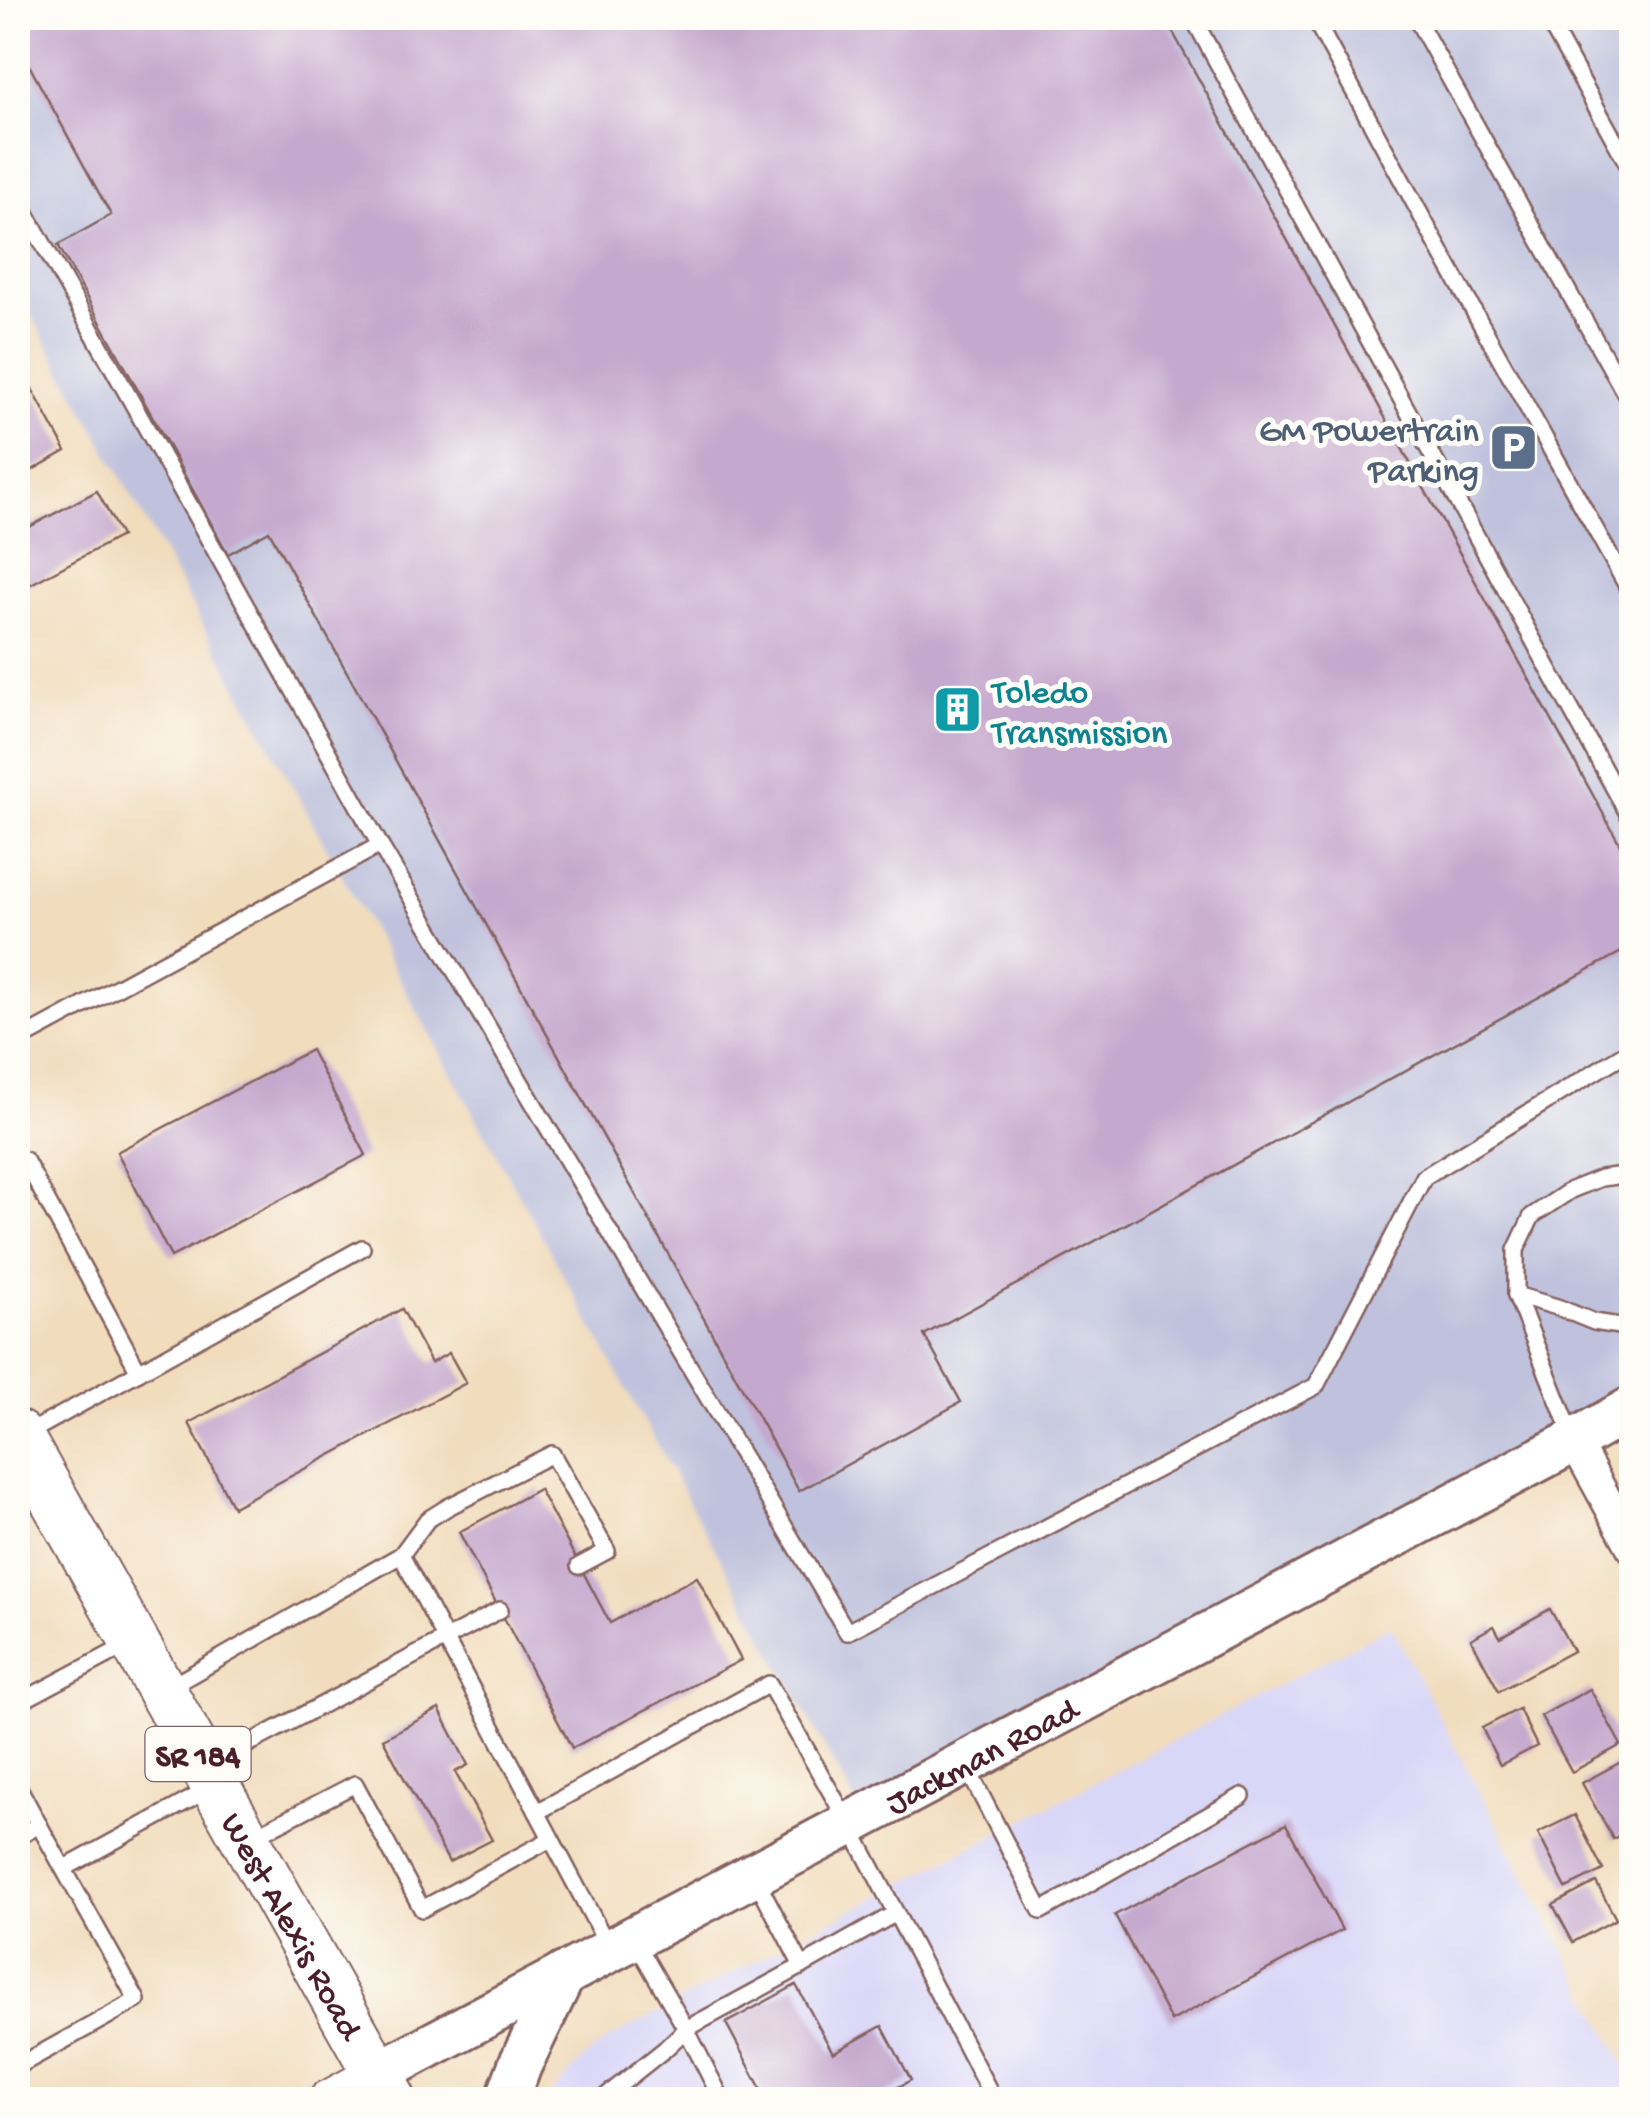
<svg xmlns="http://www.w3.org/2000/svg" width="1649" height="2117" font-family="'Gochi Hand',sans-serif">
  <rect width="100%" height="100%" fill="#fdfcf7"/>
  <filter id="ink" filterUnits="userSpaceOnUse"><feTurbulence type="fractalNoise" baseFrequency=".01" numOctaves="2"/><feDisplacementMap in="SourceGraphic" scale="20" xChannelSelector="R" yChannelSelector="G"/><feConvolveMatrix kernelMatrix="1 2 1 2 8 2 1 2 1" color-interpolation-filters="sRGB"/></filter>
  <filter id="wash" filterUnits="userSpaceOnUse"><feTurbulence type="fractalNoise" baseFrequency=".0048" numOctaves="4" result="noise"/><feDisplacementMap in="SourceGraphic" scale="40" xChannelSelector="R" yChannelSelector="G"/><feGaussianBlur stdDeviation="2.25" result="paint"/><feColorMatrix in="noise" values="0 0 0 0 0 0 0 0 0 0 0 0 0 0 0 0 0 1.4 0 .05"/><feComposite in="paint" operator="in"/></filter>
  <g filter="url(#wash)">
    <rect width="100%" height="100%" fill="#f1dcbc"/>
    <!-- built -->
    <polygon fill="#d9d7f7" points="1391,1626 1632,2078 1631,2100 551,2100 554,2091 584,2058 608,2039"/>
    <!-- industrial -->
    <polygon fill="#c0c2dd" points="18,18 1631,18 1631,1408 863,1816 18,291"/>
    <g id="blocks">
      <!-- building -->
      <g fill="#c5a8cd">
        <polygon points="18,18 1165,18 1632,866 1632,946 924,1335 961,1402 799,1491 269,531 228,554 58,245 111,215 18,45"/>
        <polygon points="18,363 66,451 18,478"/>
        <polygon points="97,491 121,536 18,591 18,533"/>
        <polygon points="311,1050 366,1155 171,1257 117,1152"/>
        <polygon points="402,1309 431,1363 449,1353 466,1383 233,1507 189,1423"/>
        <polygon points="539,1489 610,1623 697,1577 741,1660 572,1748 459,1532"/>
        <polygon points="1550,1609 1573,1651 1499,1691 1471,1639 1494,1626 1500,1637"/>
        <polygon points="1590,1689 1621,1745 1572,1772 1541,1716"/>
        <polygon points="439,1709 468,1765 455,1772 492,1840 449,1862 383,1739"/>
        <polygon points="1519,1709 1537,1746 1500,1765 1482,1728"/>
        <polygon points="1632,1756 1632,1828 1613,1839 1582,1783"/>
        <polygon points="1575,1815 1603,1870 1566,1888 1538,1833"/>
        <polygon points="1286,1824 1342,1930 1171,2021 1115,1915"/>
        <polygon points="1596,1882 1616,1919 1573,1942 1553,1905"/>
        <polygon points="796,1985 833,2053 882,2026 911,2080 884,2095 887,2100 767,2100 726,2023"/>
      </g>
    </g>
  </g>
  <g filter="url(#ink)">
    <use href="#blocks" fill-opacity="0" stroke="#84615e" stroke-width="2.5"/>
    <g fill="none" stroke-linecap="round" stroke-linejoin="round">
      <defs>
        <g id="service">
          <polyline points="1193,18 1632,821"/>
          <polyline points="1314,18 1442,254 1632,595"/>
          <polyline points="1416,18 1632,406"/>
          <polyline points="1547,18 1632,172"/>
          <polyline points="18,199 380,845 847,1632 1316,1386 1424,1177 1632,1049"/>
          <polyline points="18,1041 380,845"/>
          <polyline points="25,1160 139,1372"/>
          <polyline points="1516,1295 1557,1307 1594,1322 1632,1328"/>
          <polyline points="23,1436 362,1248"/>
          <polyline points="1573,1438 1516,1295 1516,1250 1532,1216 1571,1190 1601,1178 1632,1174"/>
          <polyline points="401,1555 427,1520 448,1507 552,1454 607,1551 579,1566"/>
          <polyline points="168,1688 401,1555 608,1946"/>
          <polyline points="18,1703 129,1644"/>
          <polyline points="209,1765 500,1610"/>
          <polyline points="966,1766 1041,1911 1242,1796"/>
          <polyline points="18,1786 39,1825"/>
          <polyline points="537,1812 769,1684 849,1824 994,2100"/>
          <polyline points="18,1837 39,1825 137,2000 18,2066"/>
          <polyline points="251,1838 355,1784 422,1909 551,1839"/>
          <polyline points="65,1868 213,1787"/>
          <polyline points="756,1879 802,1966 896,1913"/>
          <polyline points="634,1939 686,2029 802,1966"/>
          <polyline points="601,2100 665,2049 686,2029 722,2100"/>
        </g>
        <polyline id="minor" points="1574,1441 1632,1547"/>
        <polyline id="tertiary" points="328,2100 378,2073"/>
        <g id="secondary">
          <path id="s1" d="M378 2073 1574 1441 1632 1408"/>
          <polyline points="507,2100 520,2065 564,1974"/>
        </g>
        <g id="primary">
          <path id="s2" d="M18 1435 392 2100"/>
        </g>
      </defs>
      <!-- service casing -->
      <use href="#service" stroke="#84615e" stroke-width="20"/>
      <!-- minor casing -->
      <use href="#minor" stroke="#84615e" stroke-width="35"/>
      <!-- tertiary casing -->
      <use href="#tertiary" stroke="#84615e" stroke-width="42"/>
      <!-- secondary casing -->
      <use href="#secondary" stroke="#84615e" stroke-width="48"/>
      <!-- primary casing -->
      <use href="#primary" stroke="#84615e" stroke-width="52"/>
      <!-- service -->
      <use href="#service" stroke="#fff" stroke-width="15"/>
      <!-- minor -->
      <use href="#minor" stroke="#fff" stroke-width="30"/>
      <!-- tertiary -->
      <use href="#tertiary" stroke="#fff" stroke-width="38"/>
      <!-- secondary -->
      <use href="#secondary" stroke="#fff" stroke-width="42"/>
      <!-- primary -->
      <use href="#primary" stroke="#fff" stroke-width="48"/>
    </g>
  </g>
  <!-- icons -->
  <defs>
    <symbol id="parking-square" viewBox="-11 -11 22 22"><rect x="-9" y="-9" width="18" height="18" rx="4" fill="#5c6f8a" stroke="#fdfcf7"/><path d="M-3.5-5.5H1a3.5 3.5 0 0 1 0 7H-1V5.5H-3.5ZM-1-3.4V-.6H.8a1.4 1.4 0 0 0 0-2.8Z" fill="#fff"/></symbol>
    <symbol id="building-square" viewBox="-11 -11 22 22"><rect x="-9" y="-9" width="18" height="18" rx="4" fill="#0f9aa8" stroke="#fdfcf7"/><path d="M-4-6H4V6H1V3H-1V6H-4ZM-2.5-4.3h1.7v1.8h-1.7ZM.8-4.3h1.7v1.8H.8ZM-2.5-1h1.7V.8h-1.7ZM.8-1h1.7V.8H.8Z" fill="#fff"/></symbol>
  </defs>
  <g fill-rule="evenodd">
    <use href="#parking-square" x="1486" y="420" width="55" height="55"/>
    <use href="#building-square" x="930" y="682" width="55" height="55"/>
  </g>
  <g text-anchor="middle" stroke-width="10" stroke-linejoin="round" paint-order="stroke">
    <!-- shield labels -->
    <rect fill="#fdfcf7" stroke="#806168" stroke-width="2.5" x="145.5" y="1727" width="105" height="54" rx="8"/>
    <g font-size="32" font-weight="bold" fill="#4a1f2b">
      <text x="198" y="1765">SR 184</text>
    </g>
    <!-- service labels -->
    <g font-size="35" fill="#4e5e75" stroke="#fdfcf7" text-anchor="end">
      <text x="1479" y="440">GM Powertrain<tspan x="1479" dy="40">Parking</tspan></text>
    </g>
    <!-- culture labels -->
    <g font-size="35" fill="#0d838f" stroke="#fdfcf7" text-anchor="start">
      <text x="992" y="702">Toledo<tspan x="992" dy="40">Transmission</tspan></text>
    </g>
    <!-- street labels -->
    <g font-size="35" fill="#4a1f2b" stroke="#fdfcf7">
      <text dy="12" stroke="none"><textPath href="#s1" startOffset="682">Jackman Road</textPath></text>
      <text dy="12" stroke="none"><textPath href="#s2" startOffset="562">West Alexis Road</textPath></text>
    </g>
  </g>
  <!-- margin -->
  <rect width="1649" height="2117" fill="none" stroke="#fdfcf7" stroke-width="60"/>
</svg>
